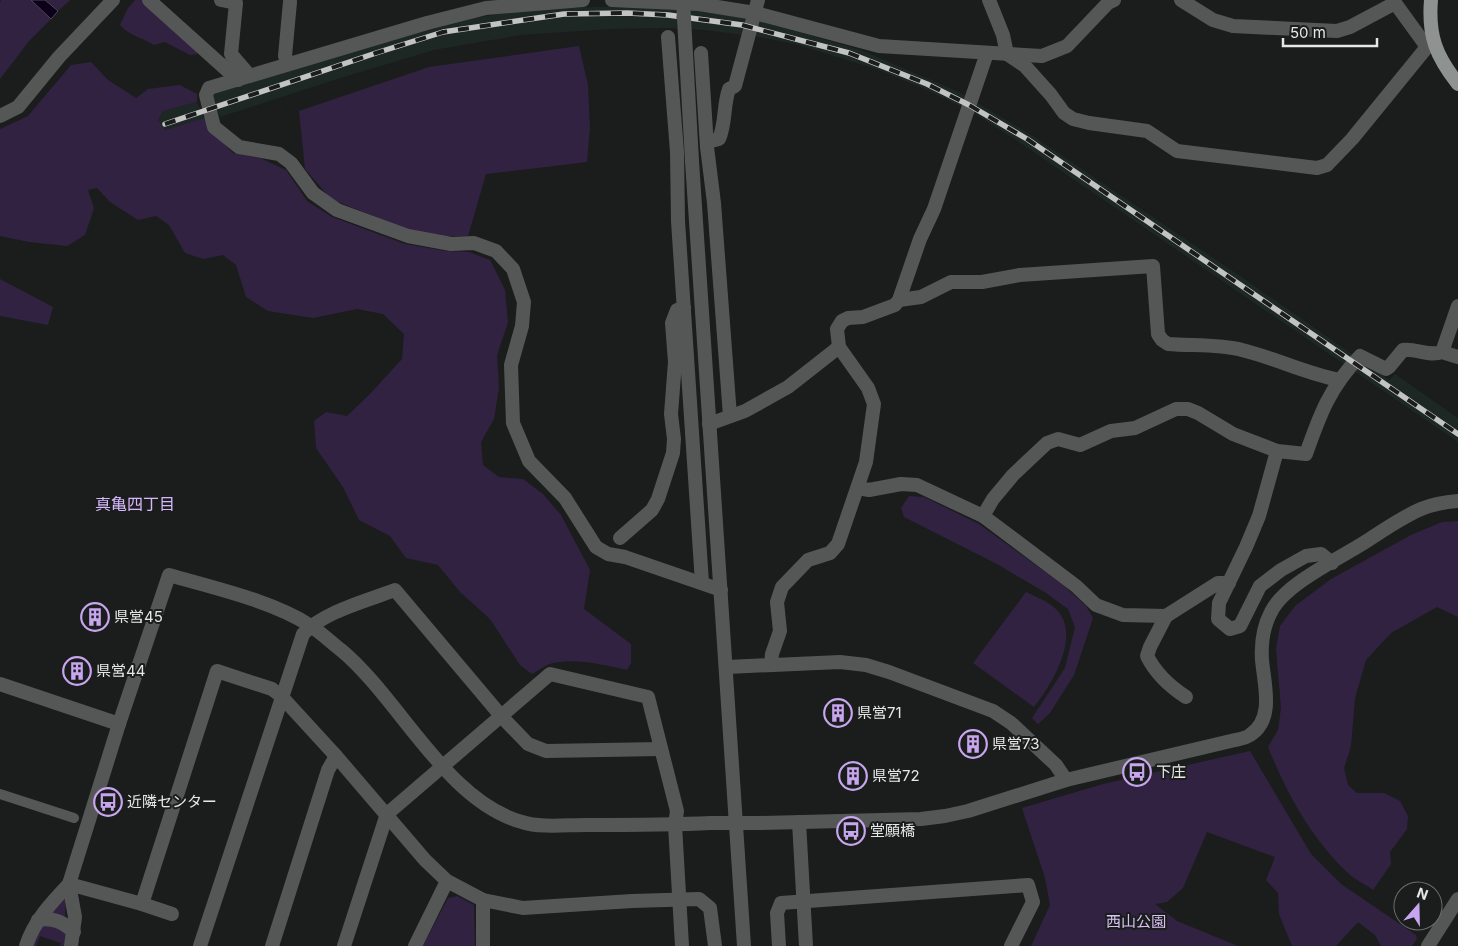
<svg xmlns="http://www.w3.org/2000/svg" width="1458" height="946" font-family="Inter,'Noto Sans JP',sans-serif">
  <rect width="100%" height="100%" fill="#1a1d1c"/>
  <!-- built -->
  <g fill="#1d2724">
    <polygon points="624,6 700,10 747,17 744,35 704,30 667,28 611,29 521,35 434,50 331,81 220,117 212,92 461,20 532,9"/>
    <polygon points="757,20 861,50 959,92 1030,134 1243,278 1389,380 1395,374 1458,418 1458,442 1016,140 972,112 927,90 876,69 795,44 753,36"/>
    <polygon points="197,102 204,118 165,130 158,120 163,111"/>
  </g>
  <!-- green -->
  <g fill="#322242">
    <polygon points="1,0 31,0 51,19 29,41 0,79 0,3"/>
    <polygon points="45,0 70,0 58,11"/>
    <path d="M135 0H144L197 47V54L190 55 165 42 154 45C141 37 130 36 120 25L128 8Z"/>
    <polygon points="579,46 588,85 590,128 587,162 486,174 468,236 436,236 401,227 331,199 305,169 299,111 429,67"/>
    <path d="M91 62 108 80 136 98 148 89 180 85 197 94V102L163 111 158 120 165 130 204 118 211 130 233 153 260 158 286 170 307 201 332 217 405 244 446 251 469 252 490 260 505 290 508 322 497 355 499 388 494 419 481 442 483 465 499 477 523 479 543 494 561 515 590 570 584 609 631 644V663L627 670C604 665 577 658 553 663 546 664 538 671 532 674L520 665 490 619 460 592 438 565 406 558 390 536 359 520 343 487 316 448 314 421 326 412 347 416 370 394 402 359 404 334 383 314 357 309 313 318 268 311 246 297 236 265 223 255 203 259 185 253 169 225 156 216 138 220 110 202 97 188 88 190 94 208 85 235 67 246 29 242 0 236V129L28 116 71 65Z"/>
    <polygon points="0,279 53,307 48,325 0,316"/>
    <polygon points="909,496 924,497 979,524 1062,584 1086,606 1093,618 1074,675 1050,713 1038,724 1032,718 1065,668 1075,627 1068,609 1046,593 997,564 904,517 901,508"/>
    <path d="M1458 521V617L1437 607 1391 633 1366 660 1355 698 1351 746 1344 768 1348 785 1357 793H1384L1400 801 1408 816 1407 829 1390 852 1391 864 1373 890C1365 884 1355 880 1348 873 1311 838 1287 794 1268 747L1278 730 1281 708 1276 649 1280 626 1295 606 1331 579 1411 535 1442 522Z"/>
    <path d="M1026 592C1036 597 1048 601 1056 609 1082 635 1052 684 1034 707L973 663Z"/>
    <polygon points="1250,751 1311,854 1341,884 1416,935 1417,939 1412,946 1381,946 1375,935 1358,922 1336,946 1292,946 1279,914 1278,893 1266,880 1275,857 1207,832 1183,888 1167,902 1155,904 1177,921 1238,946 1031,946 1050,905 1045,878 1022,808 1103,784"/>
    <polygon points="66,896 65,917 51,914"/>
    <polygon points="457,896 474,905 475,946 423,946 448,898"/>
    <polygon points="46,924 64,930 67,938 66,946 60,946 61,943 40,936 36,946 30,946 36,931"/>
  </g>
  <!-- water -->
  <polygon fill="#0d001a" stroke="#4e4658" points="31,0 45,0 58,11 51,19"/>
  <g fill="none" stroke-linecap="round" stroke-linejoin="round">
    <!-- stream -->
    <polyline stroke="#4e4658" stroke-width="4" points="226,60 233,67"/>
    <!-- pedestrian -->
    <polyline stroke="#555757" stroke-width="10" points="0,794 74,818"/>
    <!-- minor -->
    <g stroke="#555757" stroke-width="14">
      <polyline points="149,0 238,80"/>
      <polyline points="221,0 236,3 231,54 250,76"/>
      <polyline points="583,0 486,8 427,23 209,88 206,95 214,127 239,147 279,154 291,163 313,193 337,210 408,236 451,244 474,243 496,251 513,269 524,302 522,326 511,365 513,423 529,461 565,498 596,547 608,554 625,557 721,590"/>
      <polyline points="612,0 699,4 755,13 879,46 1042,56 1067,46 1108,3 1114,0"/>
      <polyline points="989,0 1003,35 1007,54 1025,66 1051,95 1064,113 1073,119 1089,123 1147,131 1177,151 1317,168 1327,165 1352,139 1427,47 1435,45"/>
      <polyline points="1181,0 1213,20 1233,26 1337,31 1350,27 1395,3"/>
      <polyline points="1395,0 1395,3 1427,47"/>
      <polyline points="668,37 677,152 678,221 702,583"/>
      <polyline points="701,53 707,147 714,203 730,416"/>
      <polyline points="288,64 285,56 290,2"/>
      <polyline points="0,116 18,107 59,57 113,0"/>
      <path d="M707 142 719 139C726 123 723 106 729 89L735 86 758 0"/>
      <path d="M899 300 921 297 951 282H982L1020 275 1153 266 1158 334 1162 340 1168 344C1192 346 1219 344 1242 350 1275 358 1305 373 1339 380"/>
      <polyline points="1442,352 1458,357"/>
      <polyline points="709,424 745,411 788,387 839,347"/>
      <polyline points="1277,451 1259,516 1246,547 1219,603 1218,619 1230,629 1240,626 1260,586 1281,570 1306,556 1321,554 1332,563"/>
      <polyline points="858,488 869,490 901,484 917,485 983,516 1076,586 1096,605 1123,615 1166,616 1218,583 1229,583"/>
      <path d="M983 516 993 499 1013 475 1047 443 1058 439 1080 445 1111 431 1135 428 1176 409H1188L1198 413 1233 434 1277 451 1306 454C1320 414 1330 387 1360 356L1386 369 1389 367 1403 350C1416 348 1429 357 1442 352L1458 306"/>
      <polyline points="620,538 652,510 658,499 673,453 674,439 671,414 675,362 672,323 677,310 684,308"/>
      <path d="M1166 616 1150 647 1147 656C1156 674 1169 686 1186 697"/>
      <polyline points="771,665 772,654 780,631 777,602 782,587 808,560 830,553 838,544 866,462 874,404 868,388 839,347 837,329 842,321 848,318 863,317 895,305 899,300 920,239 934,209 987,53"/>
      <polyline points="69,884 142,904 217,671 272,689 281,696 336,756 425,860 447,881 483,900 523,908 632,901 699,899 710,908 715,946"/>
      <polyline points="69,884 75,917 71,946"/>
      <polyline points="483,900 483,946"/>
      <polyline points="142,904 172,914"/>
      <path d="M38 920C53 917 63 922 74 932"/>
      <path d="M26 946C34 921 51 903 69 884"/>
      <path d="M200 946 303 634C323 612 366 601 395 590L502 717 528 744 546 751 661 749"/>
      <polyline points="272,946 328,770 336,756"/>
      <polyline points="344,946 387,814 550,674 648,697 677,811 675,825"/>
      <polyline points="415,946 447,881"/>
      <polyline points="779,946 777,913 781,903 1028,885 1033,902 1011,946"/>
      <polyline points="1428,946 1458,899"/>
    </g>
    <!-- tertiary -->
    <g stroke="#555757" stroke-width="14">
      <polyline points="692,161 744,946"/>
      <polyline points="727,667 840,662 866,665 889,672 993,711 1011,723 1056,765 1066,780"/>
      <polyline points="0,684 119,724"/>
      <polyline points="799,822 806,946"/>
      <path d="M759 823 921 819 945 816 968 811 1066 780 1235 740C1240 739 1246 738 1250 735 1275 719 1264 684 1262 660 1261 644 1263 627 1271 612 1284 585 1336 560 1362 544 1381 532 1400 518 1421 509 1433 504 1445 502 1458 501"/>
      <polyline points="675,825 682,946"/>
      <path d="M69 884 119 724 169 575C214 588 273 601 311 626 321 633 331 642 341 650 400 699 446 801 522 822 540 828 566 825 586 825 627 825 669 825 711 823"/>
    </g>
    <!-- primary -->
    <path stroke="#8e9391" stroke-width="14" d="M1431 0C1428 36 1436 56 1458 84"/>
    <defs>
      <polyline id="rail" points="165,124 376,53 443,32 564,14 627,13 668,15 742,25 849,53 927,84 969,105 1027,139 1458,434"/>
    </defs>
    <!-- rail casing -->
    <use href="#rail" stroke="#c2c4c3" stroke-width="5.5"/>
    <!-- rail -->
    <use href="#rail" stroke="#1a1d1c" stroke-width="4" stroke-dasharray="11" stroke-linecap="butt"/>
    <!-- tertiary-bridge -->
    <g stroke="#555757" stroke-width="14">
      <polyline points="683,0 692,161"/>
      <polyline points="711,823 759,823"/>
    </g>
  </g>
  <!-- icons -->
  <defs>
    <symbol id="building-ring" viewBox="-11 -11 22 22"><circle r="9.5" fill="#1a1d1c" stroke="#c8a6ef" stroke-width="1.5"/><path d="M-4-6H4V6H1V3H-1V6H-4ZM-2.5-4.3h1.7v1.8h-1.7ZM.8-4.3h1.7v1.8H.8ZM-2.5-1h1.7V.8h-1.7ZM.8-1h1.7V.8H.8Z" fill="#c8a6ef"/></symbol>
    <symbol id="bus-ring" viewBox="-11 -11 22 22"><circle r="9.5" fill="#1a1d1c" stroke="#c8a6ef" stroke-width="1.5"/><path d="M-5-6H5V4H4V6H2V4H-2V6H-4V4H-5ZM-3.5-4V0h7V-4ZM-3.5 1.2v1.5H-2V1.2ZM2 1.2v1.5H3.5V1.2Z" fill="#c8a6ef"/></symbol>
  </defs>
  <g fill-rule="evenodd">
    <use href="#building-ring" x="79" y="601" width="32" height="32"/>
    <use href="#building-ring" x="61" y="655" width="32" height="32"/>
    <use href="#building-ring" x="822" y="697" width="32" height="32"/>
    <use href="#building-ring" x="957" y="728" width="32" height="32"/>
    <use href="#bus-ring" x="1121" y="756" width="32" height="32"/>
    <use href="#building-ring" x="837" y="760" width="32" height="32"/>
    <use href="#bus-ring" x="92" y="786" width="32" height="32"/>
    <use href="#bus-ring" x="835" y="815" width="32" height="32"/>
  </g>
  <g text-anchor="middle" stroke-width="4" stroke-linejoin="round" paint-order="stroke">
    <!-- poi labels -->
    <g font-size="15" fill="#e6e8e7" stroke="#1a1d1c" text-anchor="start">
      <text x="114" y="622">県営45</text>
      <text x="96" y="676">県営44</text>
      <text x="857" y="718">県営71</text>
      <text x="992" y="749">県営73</text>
      <text x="1156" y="777">下庄</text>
      <text x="872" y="781">県営72</text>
      <text x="127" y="807">近隣センター</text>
      <text x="870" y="836">堂願橋</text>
    </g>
    <!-- park labels -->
    <g font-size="15" fill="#d9c1f6" stroke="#1a1d1c">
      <text x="1136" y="927">西山公園</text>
    </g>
    <!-- neighbourhood labels -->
    <g font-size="16" fill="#d7b7fc" stroke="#1a1d1c">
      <text x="135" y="510">真亀四丁目</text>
    </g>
  </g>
  <!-- north arrow -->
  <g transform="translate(1418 906) rotate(20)"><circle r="24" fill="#1a1d1c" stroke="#6c6e6d"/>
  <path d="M0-4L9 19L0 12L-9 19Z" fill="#c8a6ef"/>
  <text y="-8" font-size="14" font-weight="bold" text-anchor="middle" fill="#e6e8e7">N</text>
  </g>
  <!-- scale -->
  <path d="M1283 38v8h94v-8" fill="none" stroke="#e6e8e7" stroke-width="2.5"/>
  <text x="1290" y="38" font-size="15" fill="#e6e8e7" stroke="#1a1d1c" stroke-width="4" paint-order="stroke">50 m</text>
</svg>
